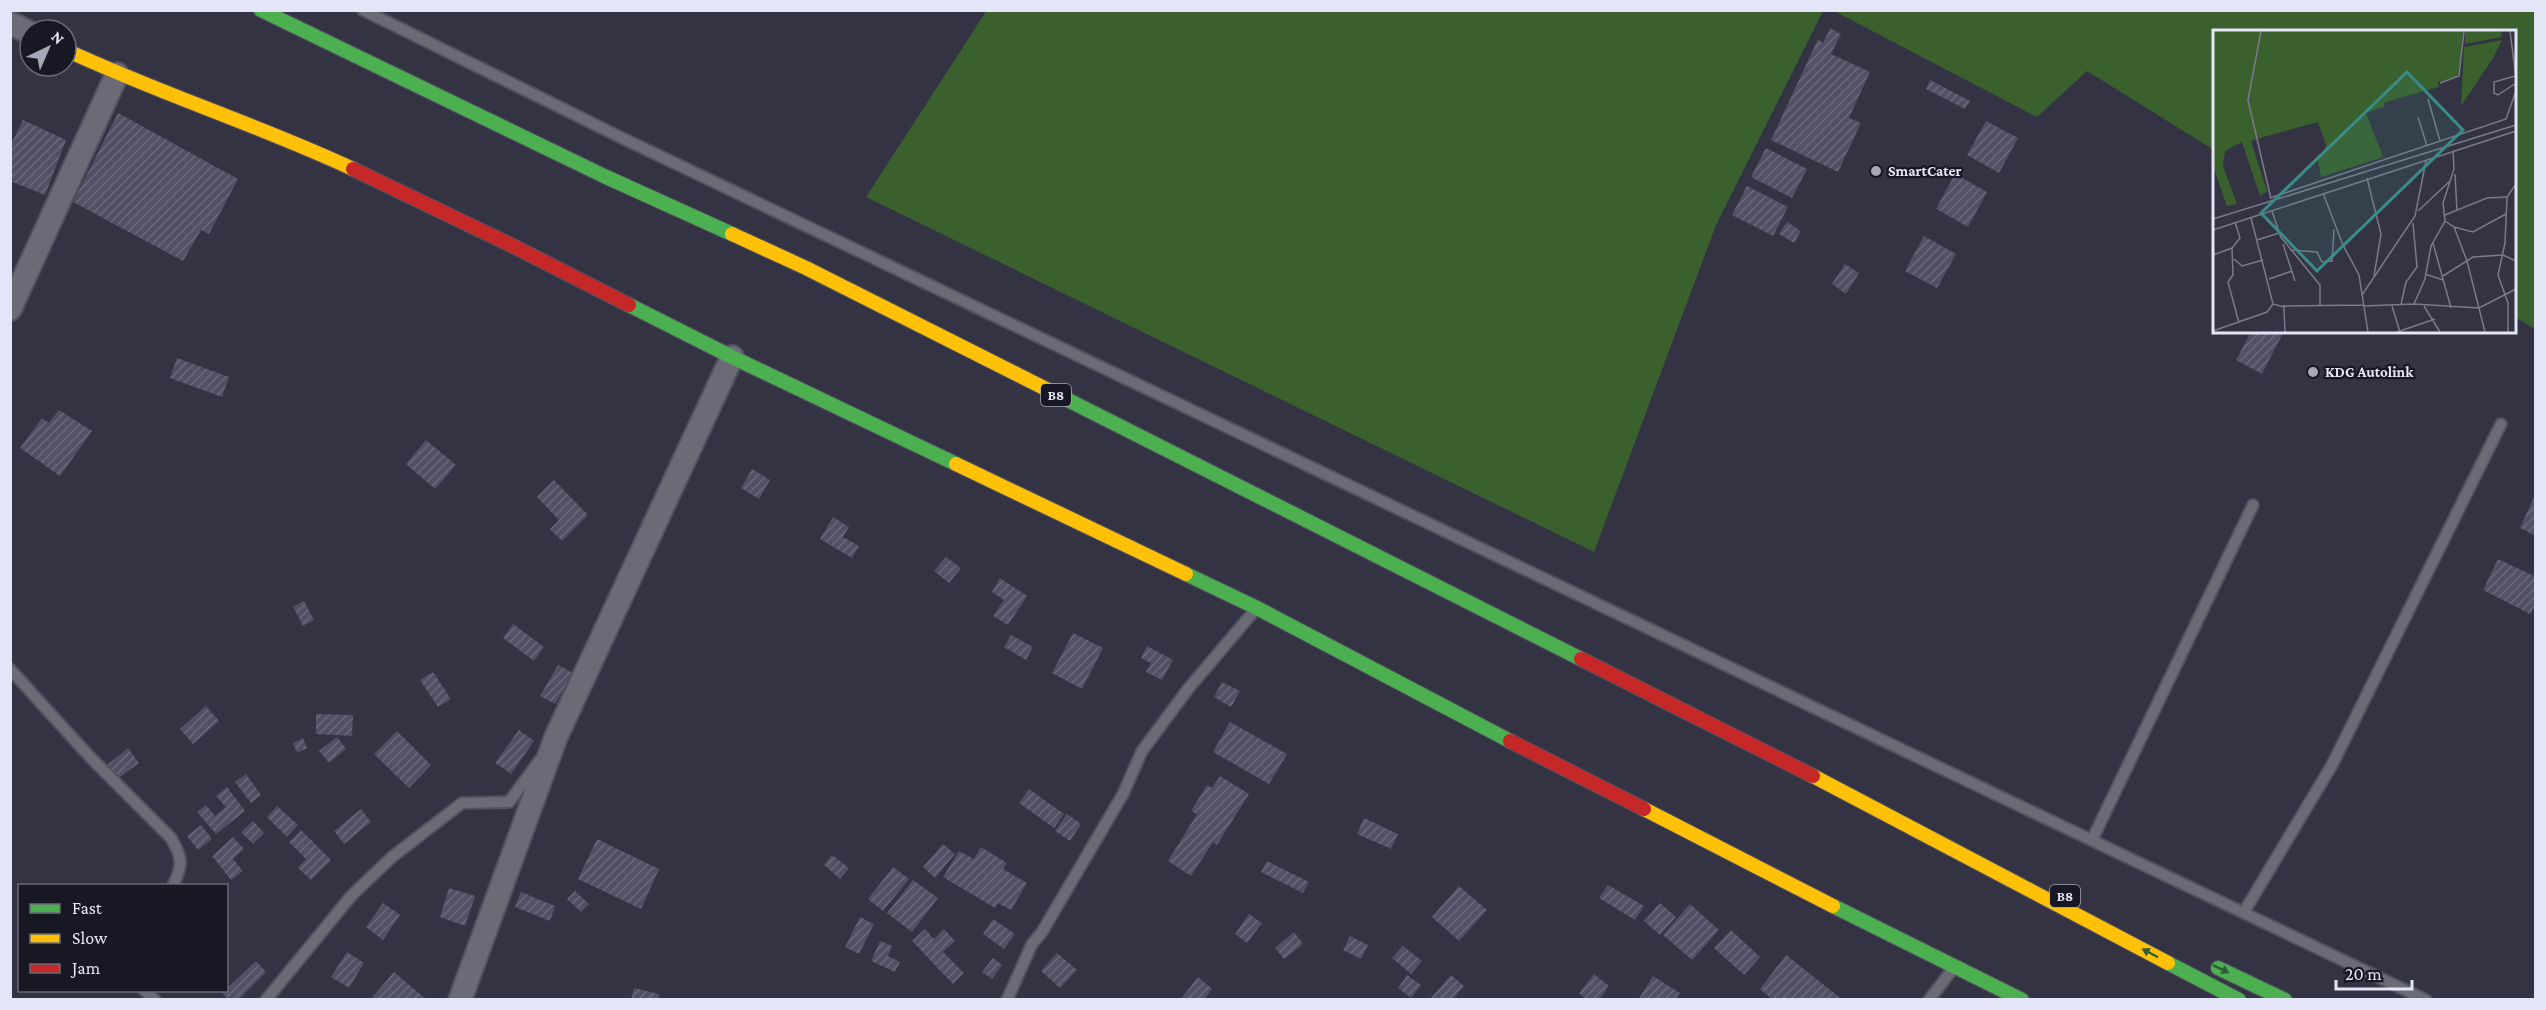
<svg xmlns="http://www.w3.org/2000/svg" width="2546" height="1010" font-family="'Crimson Pro',serif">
  <defs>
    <pattern id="building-hatch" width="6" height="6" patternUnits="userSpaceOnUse" patternTransform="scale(1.5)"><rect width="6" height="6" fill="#515065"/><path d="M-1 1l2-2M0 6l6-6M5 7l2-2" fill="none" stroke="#6a697c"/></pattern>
  </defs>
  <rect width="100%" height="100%" fill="#343343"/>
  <!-- green -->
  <g fill="#3a602e">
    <polygon points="987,10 1823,10 1823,11 1716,225 1594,552 866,197"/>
    <polygon points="1834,11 2535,11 2535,329 2515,317 2514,32 2214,32 2214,150 2087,71 2037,117"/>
  </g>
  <!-- building -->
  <g fill="url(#building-hatch)">
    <polygon points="1830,28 1841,34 1831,54 1870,72 1849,118 1861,123 1838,172 1771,140 1818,39 1823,43"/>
    <polygon points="1930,80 1970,101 1965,109 1926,89"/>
    <polygon points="118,113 238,179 209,234 201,230 183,261 73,202"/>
    <polygon points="23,120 66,140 45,195 10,181 10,146"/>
    <polygon points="1986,121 2018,138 1999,173 1967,155"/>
    <polygon points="1766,148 1807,169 1792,198 1751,177"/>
    <polygon points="1955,174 1987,192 1968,227 1936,209"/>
    <polygon points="1747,186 1788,207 1773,236 1732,215"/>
    <polygon points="1787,222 1801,231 1794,243 1779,234"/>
    <polygon points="1924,236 1956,254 1937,288 1905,271"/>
    <polygon points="1845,264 1859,273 1846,294 1832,284"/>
    <polygon points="2251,332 2283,333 2262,374 2236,360"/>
    <polygon points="177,358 229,377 222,397 170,378"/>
    <polygon points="59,410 92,431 60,476 20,448 42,418 49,423"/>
    <polygon points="426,440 456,465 435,489 406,464"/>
    <polygon points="752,469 770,480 759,499 741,488"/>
    <polygon points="554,480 588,515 562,541 550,529 559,520 537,497"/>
    <polygon points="2536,493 2536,536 2520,528"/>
    <polygon points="833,517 849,527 843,537 859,546 852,558 820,539"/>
    <polygon points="946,557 961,568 949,583 934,571"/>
    <polygon points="2498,559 2536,577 2536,604 2530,614 2483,590"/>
    <polygon points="1000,578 1027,596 1008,625 993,616 1004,600 992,592"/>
    <polygon points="304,601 314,620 303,626 293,607"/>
    <polygon points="513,624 544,647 534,661 503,638"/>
    <polygon points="1073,633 1103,648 1082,689 1052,673"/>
    <polygon points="1011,635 1033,647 1026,660 1004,647"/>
    <polygon points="1147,646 1173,660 1162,680 1146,672 1151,663 1141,658"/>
    <polygon points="558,665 573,673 555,704 540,696"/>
    <polygon points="433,672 451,699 438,707 420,680"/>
    <polygon points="1222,682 1240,691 1231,707 1214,697"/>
    <polygon points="206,706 219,721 193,744 180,729"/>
    <polygon points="316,714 353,715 352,736 316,734"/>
    <polygon points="1230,722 1287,754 1269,784 1213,752"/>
    <polygon points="519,730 534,741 511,774 495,763"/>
    <polygon points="397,731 431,765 409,788 374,754"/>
    <polygon points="337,737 346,749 329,763 319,751"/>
    <polygon points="303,738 307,748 297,753 293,743"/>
    <polygon points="128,748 139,763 117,779 107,765"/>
    <polygon points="246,774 261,795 251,803 235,782"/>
    <polygon points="1220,776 1249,794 1217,845 1213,842 1191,876 1168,861 1197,814 1191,811 1207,785 1212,788"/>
    <polygon points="227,787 245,811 216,834 197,812 206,805 215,816 226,807 216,796"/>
    <polygon points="1029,789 1064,814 1054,828 1019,803"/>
    <polygon points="277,806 298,825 287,837 267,817"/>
    <polygon points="361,809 371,822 344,844 334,831"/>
    <polygon points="1067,814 1081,824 1070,841 1055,831"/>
    <polygon points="1364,818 1398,834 1391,849 1357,834"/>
    <polygon points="253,821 264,833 253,844 241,832"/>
    <polygon points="201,825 212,839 198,850 187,836"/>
    <polygon points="301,830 331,860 311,880 298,868 306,859 289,842"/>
    <polygon points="233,837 244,849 233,859 243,871 231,880 212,856"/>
    <polygon points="597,839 659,869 641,909 578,879"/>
    <polygon points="943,844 955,854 935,878 923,867"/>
    <polygon points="981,847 1007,863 1003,869 1027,883 1011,910 998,903 995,908 943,877 959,851 974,859"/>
    <polygon points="832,855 849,868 840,879 824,865"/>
    <polygon points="1267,861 1309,882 1303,893 1261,872"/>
    <polygon points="893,867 909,879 883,911 868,899"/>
    <polygon points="913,880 938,898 912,932 887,913"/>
    <polygon points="1608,885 1644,906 1635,920 1599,898"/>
    <polygon points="1459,886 1487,910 1459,941 1432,917"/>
    <polygon points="449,888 475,896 465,926 440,917"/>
    <polygon points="575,891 589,904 581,912 567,899"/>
    <polygon points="521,892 555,906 550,921 515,907"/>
    <polygon points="383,903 400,915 383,940 366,927"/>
    <polygon points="1660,903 1676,917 1660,935 1644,921"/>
    <polygon points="1690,904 1719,930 1692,960 1663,935"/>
    <polygon points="1249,914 1262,923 1247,943 1235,934"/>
    <polygon points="860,917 874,924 859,954 845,947"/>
    <polygon points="993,919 1015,934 1004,949 983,934"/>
    <polygon points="925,929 934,939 944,929 955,941 943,952 964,973 953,984 912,941"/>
    <polygon points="1731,930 1760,957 1744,975 1714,948"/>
    <polygon points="1294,932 1303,944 1284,959 1275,948"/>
    <polygon points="1350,936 1368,945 1361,959 1343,950"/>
    <polygon points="880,941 892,946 888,956 900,962 895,972 871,961"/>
    <polygon points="1403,946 1422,961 1411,974 1392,958"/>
    <polygon points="347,952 364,963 349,988 331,977"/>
    <polygon points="1057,953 1077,970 1060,988 1041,971"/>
    <polygon points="1786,955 1843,1000 1773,1000 1760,989"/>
    <polygon points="993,958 1002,965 992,979 982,972"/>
    <polygon points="256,961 266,972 238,1000 229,1000 222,993"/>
    <polygon points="394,972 427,1000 370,1000"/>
    <polygon points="1594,974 1609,986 1599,1000 1587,1000 1579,993"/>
    <polygon points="1407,975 1421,985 1411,998 1398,988"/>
    <polygon points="1451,975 1464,986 1452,1000 1429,1000"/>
    <polygon points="1653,976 1680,993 1675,1000 1638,1000"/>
    <polygon points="1198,977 1212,989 1204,1000 1180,1000"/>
    <polygon points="634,988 659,994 658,1000 631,1000"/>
  </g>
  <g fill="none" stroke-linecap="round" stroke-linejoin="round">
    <defs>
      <g id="lane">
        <polyline points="363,10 622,138 2426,1000"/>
        <path d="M10 669 89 756 171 838C183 859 183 864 173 886"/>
        <polyline points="2092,840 2253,505"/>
        <polyline points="2244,912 2332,765 2501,424"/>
        <polyline points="144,990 155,1000"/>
        <polyline points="266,1000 352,895 392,857 462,803 509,802 540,760"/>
        <polyline points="1007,1000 1032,944 1042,932 1123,794 1142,751 1188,689 1255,610"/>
        <polyline points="1929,1000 1952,970"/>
      </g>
      <g id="street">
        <polyline points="10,23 30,33"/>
        <polyline points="10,309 117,74"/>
        <polyline points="460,1000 556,737 732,357"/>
      </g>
      <g id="fast">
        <polyline points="261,10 604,176 732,234"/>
        <polyline points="629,305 732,357 956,464"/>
        <polyline points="1060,396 1581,659"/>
        <polyline points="1186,574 1257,608 1510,741"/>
        <polyline points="1833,906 2022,1000"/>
        <polyline points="2168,963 2239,1000"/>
        <polyline points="2218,968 2285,1000"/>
      </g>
      <g id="slow">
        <path d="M66 50C160 94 259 125 353 169"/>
        <polyline points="732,234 806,268 1060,396"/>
        <polyline points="956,464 1186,574"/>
        <polyline points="1813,776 2168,963"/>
        <polyline points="1644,809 1833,906"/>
      </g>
      <g id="jam">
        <polyline points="353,169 511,245 629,305"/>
        <polyline points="1581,659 1813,776"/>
        <polyline points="1510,741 1644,809"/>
      </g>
    </defs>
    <!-- lane casing -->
    <use href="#lane" stroke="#51515f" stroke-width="14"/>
    <!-- street casing -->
    <use href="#street" stroke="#51515f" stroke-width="26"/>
    <!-- fast casing -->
    <use href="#fast" stroke="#51515f" stroke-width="16"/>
    <!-- slow casing -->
    <use href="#slow" stroke="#51515f" stroke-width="16"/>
    <!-- jam casing -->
    <use href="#jam" stroke="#51515f" stroke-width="16"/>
    <!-- lane -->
    <use href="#lane" stroke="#6b6b78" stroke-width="10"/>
    <!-- street -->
    <use href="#street" stroke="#6b6b78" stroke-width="22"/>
    <!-- fast -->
    <use href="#fast" stroke="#4caf50" stroke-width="14"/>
    <!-- slow -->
    <use href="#slow" stroke="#ffc107" stroke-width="14"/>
    <!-- jam -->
    <use href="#jam" stroke="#c62828" stroke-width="14"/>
  </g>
  <!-- one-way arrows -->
  <defs><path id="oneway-solid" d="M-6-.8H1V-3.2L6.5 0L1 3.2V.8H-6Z" transform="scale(1.5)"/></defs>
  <g fill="#2f5b38">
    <use href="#oneway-solid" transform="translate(2150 953) rotate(-152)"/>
    <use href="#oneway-solid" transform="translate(2221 969) rotate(25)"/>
  </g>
  <!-- markers -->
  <g fill="#a6a7b8" stroke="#181724" stroke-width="2">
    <circle cx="1876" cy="171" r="6"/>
    <circle cx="2313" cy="372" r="6"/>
  </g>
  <g text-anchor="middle" stroke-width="4.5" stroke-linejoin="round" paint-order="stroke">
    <!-- shield labels -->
    <g fill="#181724" stroke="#a7a7b8" stroke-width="1.5">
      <rect x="1041" y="384" width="30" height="22" rx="4.5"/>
      <rect x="2050" y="885" width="30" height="22" rx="4.5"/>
    </g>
    <g font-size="14" font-weight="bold" fill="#e4e5f7">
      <text x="1056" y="400">B8</text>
      <text x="2065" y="901">B8</text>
    </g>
    <!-- poi labels -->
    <g font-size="15" font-weight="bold" fill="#e4e5f7" stroke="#181724" text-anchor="start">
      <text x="1888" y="176">SmartCater</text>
      <text x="2325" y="377">KDG Autolink</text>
    </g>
  </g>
  <!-- overview -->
  <g transform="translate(2213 30)">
    <rect width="303" height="303" fill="#343343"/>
    <path d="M0 1H250L246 42 242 48 225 52 226 57 172 72 171 77 153 83 170 127 108 147 104 125 110 124 113 115 105 92 47 108 38 111 54 161 47 166 29 112 12 121 10 136 24 174 14 176 0 136ZM252 1H289L288 7 252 14ZM289 10 280 28 248 76 251 17Z" fill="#3a602e"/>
    <path fill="none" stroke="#7a7a8b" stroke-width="1.5" d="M48 1 35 70 58 169M297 1 303 48M302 46 281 52V63L285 65 303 53M227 53 246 46 251 1M215 69 227 111M205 87 214 116M242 144 244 181M154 148 168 204 161 246M110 163 130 215 146 245 155 302M57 168 293 89 303 61M59 181 68 208M205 181 237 151M232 185 274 168 294 167M38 188 60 274 71 277 72 302M0 189 303 95M232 191 241 197 254 231 272 302M22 192 27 208 19 218 20 245 15 252 26 293M241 197 260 202 293 184M0 200 303 101M67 206 107 255V275M44 210 66 203M220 213 238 278M70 214 82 251M77 220 104 222 109 232 119 231 121 199M0 225 19 218M21 229 29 236 50 230M212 244 230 250M230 246 260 227 290 225 303 231M56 249 79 241M149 265 202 186 213 131M188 274 193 252 204 237 200 193M201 274 212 249 218 216 232 191 230 173 241 139 240 121M69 276 151 275M151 276 201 274 266 278 303 259M179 276 187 302M211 276 227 302M0 301 54 282 60 274M184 302 222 289M295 302V273L285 245 292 213 294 167 303 154"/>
    <path fill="#3a8c89" fill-opacity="0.15" stroke="#3a8c89" stroke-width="3" d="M194 42 250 100 104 241 48 183Z"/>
    <rect width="303" height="303" fill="none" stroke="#e4e5f7" stroke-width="3"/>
  </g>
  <!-- border -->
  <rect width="2546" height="1010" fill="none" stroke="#e4e5f7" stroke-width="24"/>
  <!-- legend -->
  <rect x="18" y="884" width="210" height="108" fill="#181724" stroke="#6a6978" stroke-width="1.5"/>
  <rect x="30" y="904" width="30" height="9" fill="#4caf50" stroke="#6a6978" stroke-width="1.5"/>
  <text x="72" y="914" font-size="18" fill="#e4e5f7">Fast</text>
  <rect x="30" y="934" width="30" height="9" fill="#ffc107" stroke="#6a6978" stroke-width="1.5"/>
  <text x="72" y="944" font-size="18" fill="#e4e5f7">Slow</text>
  <rect x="30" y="964" width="30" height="9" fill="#c62828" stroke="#6a6978" stroke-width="1.5"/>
  <text x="72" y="974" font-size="18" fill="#e4e5f7">Jam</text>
  <!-- north arrow -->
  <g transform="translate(48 48) rotate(44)"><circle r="28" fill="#181724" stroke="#6a6978" stroke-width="1.5"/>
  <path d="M0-4.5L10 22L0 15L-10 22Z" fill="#a6a7b8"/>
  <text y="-9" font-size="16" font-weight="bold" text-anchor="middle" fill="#e4e5f7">N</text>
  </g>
  <!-- scale -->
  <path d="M2336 980v9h76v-9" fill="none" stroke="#e4e5f7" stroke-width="3"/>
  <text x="2345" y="980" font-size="18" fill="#e4e5f7" stroke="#181724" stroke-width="4.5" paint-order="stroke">20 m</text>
</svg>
